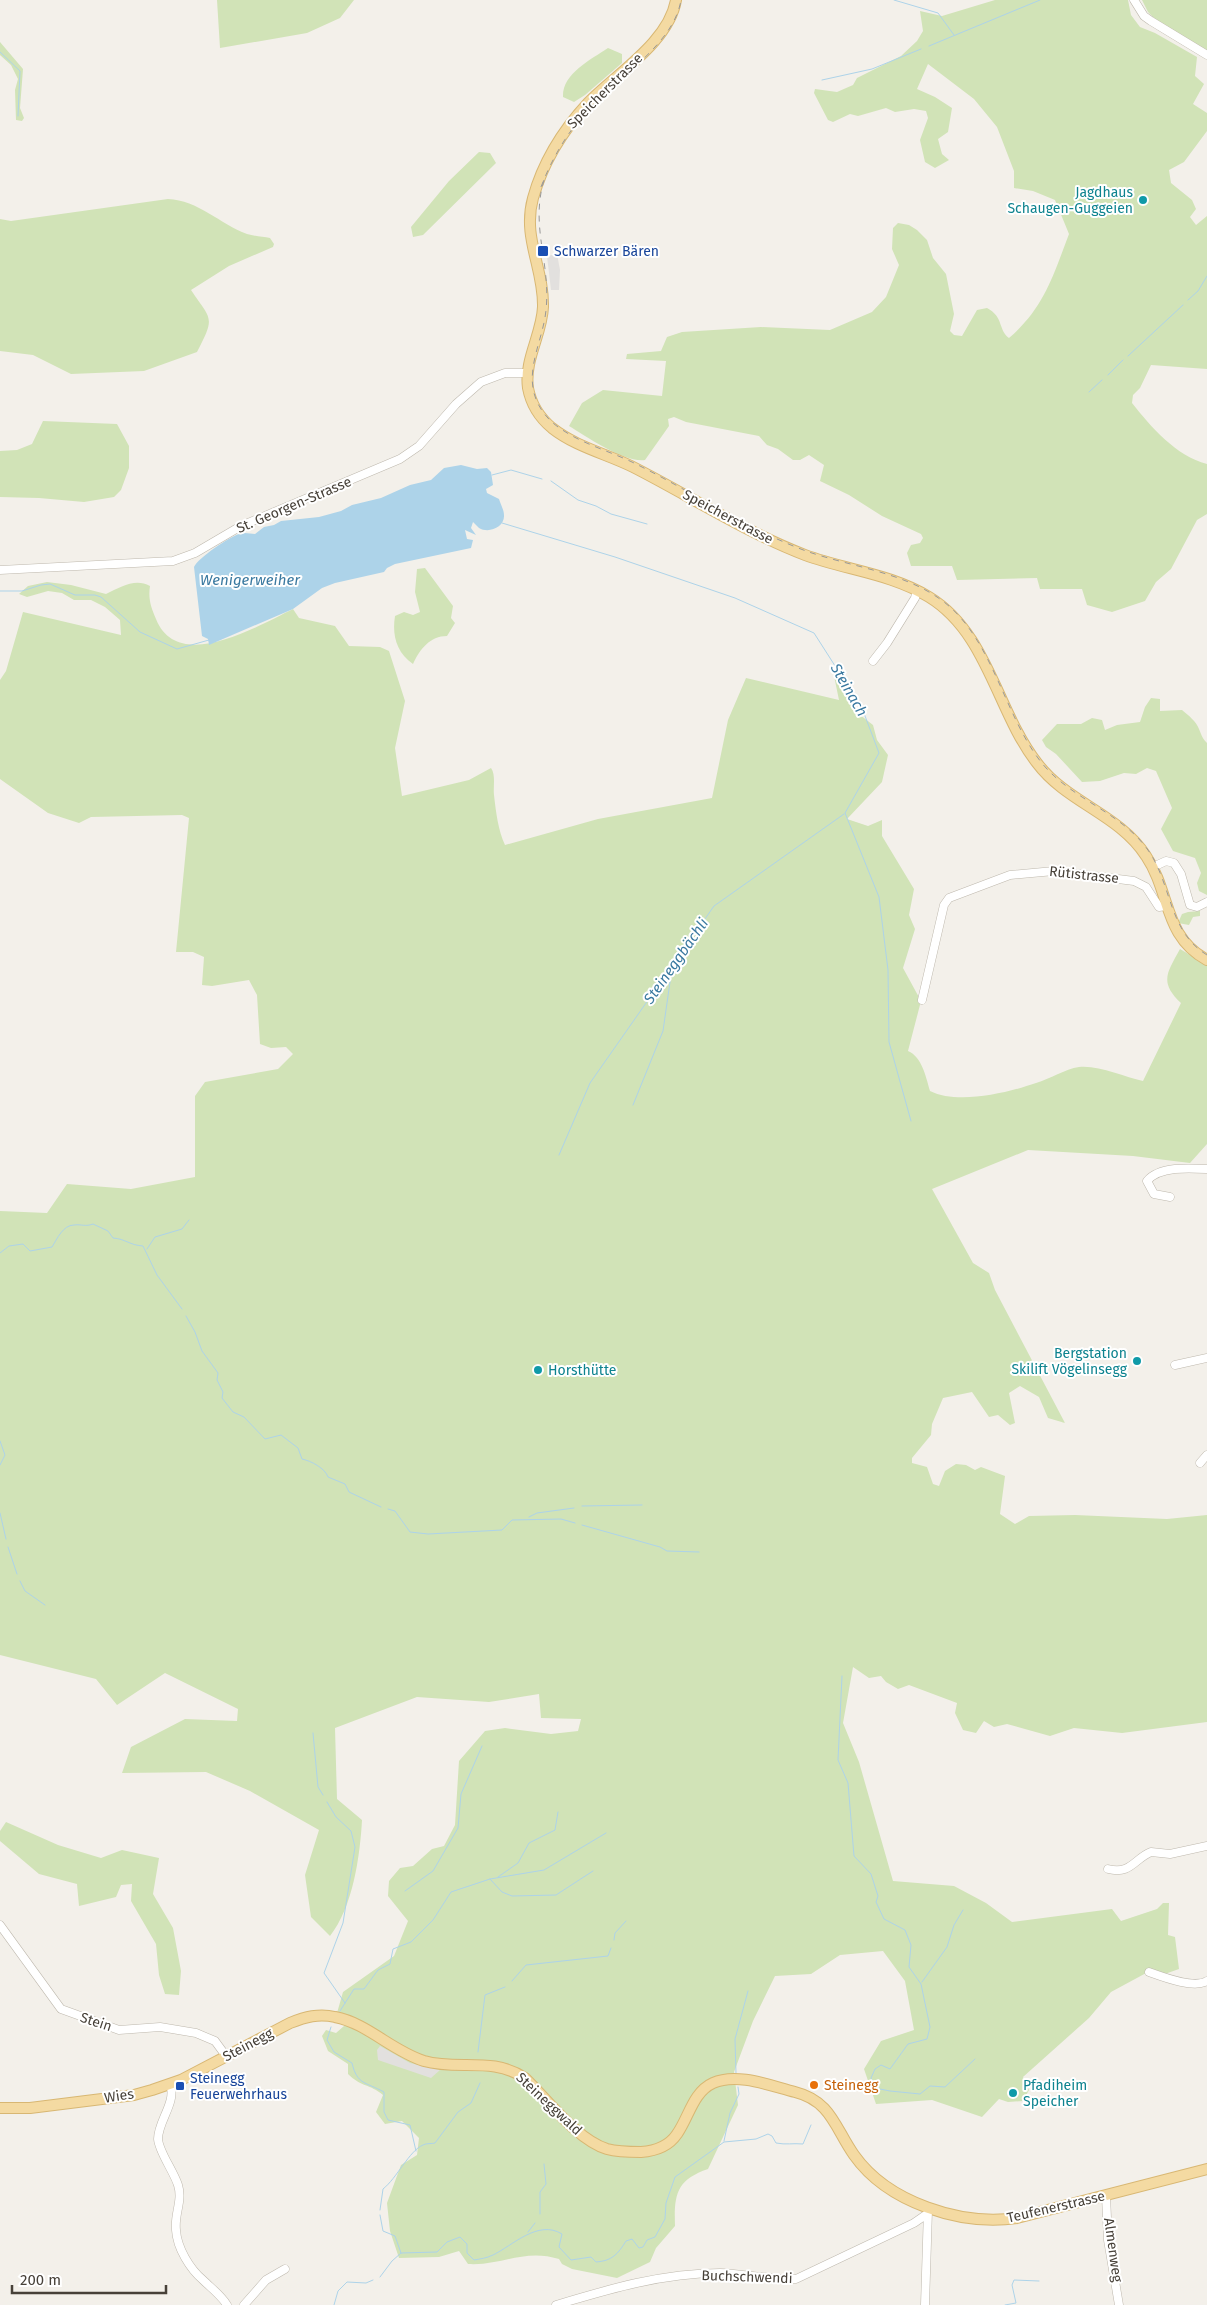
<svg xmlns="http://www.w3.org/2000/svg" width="1207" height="2305" font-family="'Fira Sans',sans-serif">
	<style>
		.green { fill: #d1e3b7 }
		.parking { fill: #e2e0de }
		.water { fill: #add3e9 }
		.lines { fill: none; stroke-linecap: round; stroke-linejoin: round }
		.stream { stroke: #add3e9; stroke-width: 1 }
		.minor-casing { stroke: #beb8ad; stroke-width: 9 }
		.major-casing { stroke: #d8b773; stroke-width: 12 }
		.minor { stroke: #fff; stroke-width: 8 }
		.major { stroke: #f4daa2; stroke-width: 10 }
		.rail { stroke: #989898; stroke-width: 1; stroke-dasharray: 6 6; stroke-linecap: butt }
		.culture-dot { fill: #0f9aa8; stroke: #fff; stroke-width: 2 }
		.transit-dot { fill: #1a4fb4; stroke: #fff; stroke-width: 2 }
		.food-dot { fill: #e8710a; stroke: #fff; stroke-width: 2 }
		.labels { text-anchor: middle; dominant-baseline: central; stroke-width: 4; stroke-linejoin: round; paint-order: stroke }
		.street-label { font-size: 14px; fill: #474139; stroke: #fff }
		.culture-label { font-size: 14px; fill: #0d838f; stroke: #fff; text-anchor: end }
		.transit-label { font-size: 14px; fill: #164399; stroke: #fff; text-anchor: start }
		.food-label { font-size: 14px; fill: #c56008; stroke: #fff; text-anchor: start }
		.water-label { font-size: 15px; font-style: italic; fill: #3a79a0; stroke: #fff }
	</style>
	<rect width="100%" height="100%" fill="#f3f0ea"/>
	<path class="green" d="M217 0H354L340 18 307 33 220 48Z
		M995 0H1128L1131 15 1140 27 1155 33 1197 57 1195 76 1204 84 1193 104 1207 113V131L1184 162 1169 170 1171 183 1192 200 1196 209 1190 217 1196 225 1207 216V369L1151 365 1140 388 1133 395 1132 403C1151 427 1176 456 1207 464V514L1197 520 1171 569 1156 582 1145 601 1112 612 1087 605 1082 589H1040L1037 578 957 580 952 566H911L907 553 911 545 920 543 923 538 921 534 882 516 849 495 820 481 824 465 809 455 800 460H793L778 449 767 445 759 436 686 422 674 417 668 419 669 426 645 460C625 463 587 437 569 426L582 403 603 390 662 396 666 361 626 359 627 354 661 351 667 337 682 332 761 327 830 330 872 312 886 297 899 265 892 249 893 228 898 223 909 225 917 230 927 240 933 258 946 274 954 314 950 331 954 335 962 336 977 310 987 308C1004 317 998 330 1009 338 1044 308 1053 276 1069 234L1055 200 1033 191 1014 188V171L997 127 974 99 928 64 917 89 935 97 952 108 948 132 938 139 942 154 949 160 935 168 925 162 920 140 928 118 926 111 914 109 895 112 886 108 858 116 850 114 833 122 828 120 814 93 815 89 837 92 853 85 857 78 901 56 917 41 923 31 920 11 942 16Z
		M1142 0H1207V51L1155 19 1148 12Z
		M0 42 23 69 20 108 24 118 22 121 16 120 15 90 18 79 11 65 0 55Z
		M608 48 622 54V63L585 95 574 102 563 97C562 74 590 60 608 48Z
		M479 152 490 153 496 163 423 235 413 237 411 227 449 181Z
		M168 199C198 200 220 224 247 234 254 236 263 237 270 238L274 244 273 247 229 266 191 290C211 320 216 316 197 352L144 371 71 374 33 355 0 351V219L11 221Z
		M43 421 117 424 129 446V468L121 490 114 497 84 502 39 498 0 497V451L17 450 32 444Z
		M425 568 453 606 451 618 455 623 447 636C430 636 420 649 413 664 396 652 392 635 395 616L404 612 413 615 420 612 415 592 417 569Z
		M47 582 71 585 106 594C121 587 135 578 150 586 148 599 151 607 156 619 178 674 258 626 293 609L299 618 335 626 349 646 380 647 389 651 405 701 395 748 402 796 469 780 491 768C496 775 493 787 494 795 496 812 498 830 505 845L598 819 712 798 728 720 746 678 839 700 833 671 834 668 851 697 855 711 873 725 877 740 888 755 882 782 847 819 868 826 882 820V836L914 889 909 915 915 929 903 968 921 1001 908 1051C922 1057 926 1077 930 1091 958 1105 1007 1093 1036 1083 1050 1079 1065 1069 1079 1067 1099 1065 1124 1077 1143 1081L1181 1003C1159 982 1167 973 1180 949L1207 965V1144L1190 1163 1133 1156 1028 1150 932 1189 973 1263 989 1273 995 1290 1065 1423 1048 1418 1039 1397 1020 1386 1009 1393 1015 1423 1010 1425 998 1415 989 1417 972 1392 943 1398 932 1424 931 1435 912 1458V1463L927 1467 933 1484 939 1486 945 1471 956 1464 966 1465 975 1470 981 1467 1005 1476 1000 1514 1015 1524 1029 1516 1075 1515 1167 1519 1207 1515V1722L1122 1733 1074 1728 1050 1736 1007 1724 994 1727 984 1721 976 1733 963 1730 955 1713 957 1703 909 1685 898 1689 886 1682 881 1676 869 1678 853 1667 843 1723 859 1762 893 1881 954 1886 986 1903 1012 1922 1112 1909 1121 1921 1157 1909 1163 1903H1169L1168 1935 1175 1937 1179 1969 1162 1975 1148 1972 1111 1992 1089 2018 1023 2077 1029 2090 1023 2101 1008 2102 999 2099 982 2117 932 2100 876 2104 864 2069 881 2041 914 2030 905 1981 883 1951 840 1955 811 1974 775 1976 753 2021 734 2072 738 2105 708 2169C676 2180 674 2195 675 2226L656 2248 650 2262 617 2278 572 2269 562 2264 559 2259C524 2248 502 2266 468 2264L459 2251 439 2257 399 2258 390 2231 387 2203 401 2165 417 2155 419 2138 402 2121 385 2124 376 2112 383 2095C370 2084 361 2087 348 2074V2064L328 2051 322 2036 326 2030 336 2033 352 2019 337 2013 343 1992 394 1956 408 1921 388 1896 389 1881 400 1868 413 1866 432 1849 444 1846 455 1825 459 1761 485 1731 505 1728 551 1734 578 1731 581 1719 541 1718 539 1694 489 1702 417 1697 335 1728 337 1799 362 1820C360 1856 353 1907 330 1936L311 1917 305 1875 319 1830 250 1791 206 1772 122 1773 131 1747 185 1719 237 1721 238 1709 165 1673 117 1705 96 1679 0 1655V1211L47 1213 67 1184 131 1189 195 1177V1096L205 1082 278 1069 293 1054 286 1047 271 1048 260 1044 257 995 249 980 212 986 202 985 204 957 193 952H176L189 818 182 815 91 817 79 823 48 813 0 779V680L6 671 23 612 121 635 120 620 105 607 91 600H74L62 593 48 591 27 597 19 594 28 586Z
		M1151 698 1160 699V711L1182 710C1188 715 1196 721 1199 729 1202 736 1202 738 1207 743V895L1199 891 1197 883 1201 873 1195 858 1173 851 1161 829 1172 808 1156 771 1147 768 1136 774 1124 773 1100 781 1082 782 1056 754 1046 747 1042 740 1057 724H1081L1092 718 1102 720 1105 730 1117 725 1140 722 1145 707Z
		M1200 911V916L1193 917 1189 925 1178 923 1182 914 1188 912Z
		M6 1822 58 1845 101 1858 122 1850 159 1858 153 1894 173 1928 181 1971 179 1995 165 1994 159 1975 156 1944 131 1901 132 1884 121 1885 116 1897 79 1906 77 1884 39 1874 0 1841V1831Z"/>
	<path class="parking" d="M557 254 560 270 559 290H551L547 256Z
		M380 2046 410 2063 440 2070 431 2078 378 2060 377 2050Z"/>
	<path class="water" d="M461 465 477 469 487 468 491 472 493 485 486 489 487 493 499 499C500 503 504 510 504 515 505 527 489 534 479 528 477 526 475 524 473 522L471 528 476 535 465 530 467 539 473 540 471 548 395 564 387 568 384 572 335 583 322 588 293 609 209 645 208 639 202 636 194 567C198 558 229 537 239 534 245 532 250 534 255 534L264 527 274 525 281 521 319 517 341 511 352 505 381 498 410 485 431 480 444 468Z"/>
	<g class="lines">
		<path class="stream" d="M894 0 938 13 954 35
			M929 46 1040 0
			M0 52 20 71 18 116
			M822 80 872 69 921 49
			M1188 300 1198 291 1207 276
			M1128 356 1183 305
			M1108 375 1123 360
			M1089 392 1102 380
			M492 475 511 470 542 479
			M551 481 578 500 596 506 611 514 647 524
			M502 523 615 557 735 598 814 633 862 708 879 753 845 813 879 897 888 970 889 1042 911 1121
			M0 591H22L41 585 50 584 75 595H95L101 597 140 632 177 649 209 640
			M633 1105 663 1031 672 968
			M559 1155 590 1083 714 906 844 814
			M147 1249 155 1237 182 1229 189 1220
			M0 1253 9 1246 23 1244 30 1251 52 1247C57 1239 63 1225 74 1225 82 1224 85 1227 93 1224L108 1231 113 1238C126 1239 129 1245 143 1246L157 1275 182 1309
			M186 1316 195 1332 202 1351 218 1373 217 1380 223 1392 222 1398 233 1412 244 1417 265 1439 281 1435 298 1448 302 1459C311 1461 325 1468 328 1477L345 1484 349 1492 381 1507
			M0 1441 5 1455 0 1465
			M582 1506 642 1505
			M388 1509 395 1511 410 1532 428 1534 502 1530 512 1520 561 1519 575 1523
			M0 1513 6 1539
			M529 1517 537 1513 574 1508
			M582 1525 660 1547 667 1551 699 1552
			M8 1547 17 1574
			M20 1581 25 1591 45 1605
			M842 1676 838 1760 848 1783 854 1856 871 1874 878 1896 876 1902 884 1919 905 1930 911 1945 909 1967 921 1984 930 2027 927 2039 908 2044 890 2069 881 2065 875 2069 871 2078 875 2088 890 2091 920 2094 930 2086 945 2087 975 2059
			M313 1733 318 1787 323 1795
			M327 1802 336 1817 351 1831 355 1847 343 1923 324 1973 345 2003
			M498 1877 518 1863 529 1843 555 1830 558 1812
			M490 1879 502 1892 512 1896 556 1895 593 1871
			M405 1891 433 1871 458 1828 461 1794 482 1746
			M614 1940 615 1933 626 1921
			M512 1981 526 1965 608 1956 611 1948
			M922 1982 947 1947 954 1925 963 1910
			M340 2011 354 1989H364L378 1970 390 1964 393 1949 411 1942 433 1920 451 1892 490 1879 544 1870 606 1833
			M331 2027 327 2040 334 2052 352 2063C357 2085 366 2082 384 2092V2112L388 2120 410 2125 416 2151
			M478 2052 485 1995 505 1987
			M736 2073 735 2039 748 1991
			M724 2141 730 2113 739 2094 738 2087
			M380 2210 383 2189C397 2178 409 2151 423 2145 426 2143 432 2144 435 2143L458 2112 471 2103 480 2083
			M540 2214V2192L546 2184 544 2164
			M380 2215 383 2231 395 2236 401 2253
			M528 2232 535 2223
			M380 2277 392 2261 401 2253 437 2252 447 2242 460 2237 467 2244V2253L474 2260C480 2259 487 2258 493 2255 512 2246 538 2219 562 2234L559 2247 571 2260 591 2257 596 2262C612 2261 618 2254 626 2241L632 2239 639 2248 643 2247 647 2240 655 2237 665 2219 666 2203 675 2177 724 2142 756 2139 768 2134 772 2136 776 2143C786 2145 793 2143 803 2144L811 2125
			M334 2305 338 2291 347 2282 366 2283 373 2280
			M1005 2305 1016 2303 1012 2285 1014 2280 1039 2281"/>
		<g class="minor-casing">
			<path id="minor" d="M1134 0 1144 16 1151 21 1207 55
				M0 570 173 561 195 553 241 526 400 459 419 446 456 404 481 382 505 373H528
				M873 661 887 643 915 598 917 590
				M1153 867 1166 861 1174 863 1181 874 1190 905 1197 907 1207 902
				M922 1000 944 905 949 898 1010 875 1054 871 1134 881 1146 887 1159 907 1166 906
				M1170 1197 1154 1194 1147 1181C1159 1166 1190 1168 1207 1169
				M1175 1365 1207 1358
				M1200 1463 1207 1455
				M1108 1869C1131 1875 1135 1858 1151 1852L1170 1854 1207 1846
				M0 1925 61 2009 119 2030 160 2027 196 2033 215 2041 226 2056
				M1149 1972C1163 1977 1194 1989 1207 1981
				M170 2084C177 2102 158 2121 158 2139 159 2152 173 2170 178 2185 183 2201 174 2214 176 2230 177 2248 190 2269 203 2280 211 2288 221 2295 227 2305
				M1106 2196 1108 2240 1119 2305
				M244 2305 266 2280 285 2269
				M556 2305C609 2289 663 2273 720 2273 746 2274 771 2280 796 2279L914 2223 927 2214
				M925 2305 928 2210"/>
		</g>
		<g class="major-casing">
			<path id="major" d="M676 0C669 42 616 74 588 103 563 130 543 162 533 198 522 238 544 268 543 307 542 334 524 360 528 388 531 404 540 418 552 428 576 447 607 454 633 467 690 496 745 532 805 555 846 570 892 574 929 597 988 633 997 712 1037 763 1067 803 1119 814 1146 856 1171 893 1163 936 1207 960
				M0 2108H30L134 2095 152 2090 181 2080 290 2023C305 2017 319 2013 335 2017 367 2023 392 2051 424 2061 459 2071 491 2056 525 2078 547 2099 577 2140 607 2149 618 2152 630 2152 641 2152 655 2151 669 2146 677 2134 689 2117 693 2092 713 2083 737 2072 771 2086 795 2092 831 2101 835 2128 854 2155 888 2203 961 2226 1017 2218L1207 2169"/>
		</g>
		<use href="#minor" class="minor"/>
		<use href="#major" class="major"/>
		<path class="rail" d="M544 180C530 227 551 263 546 310 543 343 520 376 541 409 546 417 553 424 561 429 584 445 613 452 638 465 694 493 747 529 806 551 851 567 905 572 944 602 993 640 1004 715 1041 762 1071 800 1123 812 1150 853 1172 887 1169 932 1207 955
			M541 187C552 158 568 131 589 109 618 77 674 44 681 0"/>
	</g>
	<g class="culture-dot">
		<circle cx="1143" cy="200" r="5"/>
		<circle cx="1137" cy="1361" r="5"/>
		<circle cx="538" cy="1370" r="5"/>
		<circle cx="1013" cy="2093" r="5"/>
	</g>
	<g class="transit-dot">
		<rect x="537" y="245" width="12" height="12" rx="2.5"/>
		<rect x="175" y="2081" width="10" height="10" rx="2.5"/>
	</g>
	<circle class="food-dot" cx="814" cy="2085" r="5"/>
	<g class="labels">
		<g class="street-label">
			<text transform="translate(605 91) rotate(-45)">Speicherstrasse</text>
			<text transform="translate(294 505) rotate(-23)">St. Georgen-Strasse</text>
			<text transform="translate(728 517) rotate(28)">Speicherstrasse</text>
			<text transform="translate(1084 875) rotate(6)">Rütistrasse</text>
			<text transform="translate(96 2022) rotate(18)">Stein</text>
			<text transform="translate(248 2045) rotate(-28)">Steinegg</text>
			<text transform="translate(119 2096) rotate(-9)">Wies</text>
			<text transform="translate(549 2104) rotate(43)">Steineggwald</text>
			<text transform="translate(1056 2207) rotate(-13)">Teufenerstrasse</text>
			<text transform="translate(1113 2250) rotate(82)">Almenweg</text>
			<text transform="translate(747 2277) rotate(2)">Buchschwendi</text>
		</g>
		<g class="culture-label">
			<text x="1133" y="192">Jagdhaus<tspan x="1133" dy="16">Schaugen-Guggeien</tspan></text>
			<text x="1127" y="1353">Bergstation<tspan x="1127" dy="16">Skilift Vögelinsegg</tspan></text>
			<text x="548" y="1370" text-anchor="start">Horsthütte</text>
			<text x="1023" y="2085" text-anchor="start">Pfadiheim<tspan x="1023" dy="16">Speicher</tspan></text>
		</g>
		<g class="transit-label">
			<text x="554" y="251">Schwarzer Bären</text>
			<text x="190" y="2078">Steinegg<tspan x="190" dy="16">Feuerwehrhaus</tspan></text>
		</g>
		<g class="food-label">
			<text x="824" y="2085">Steinegg</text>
		</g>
		<g class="water-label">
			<text x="250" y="580">Wenigerweiher</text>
			<text transform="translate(849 690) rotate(60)">Steinach</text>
			<text transform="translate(676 961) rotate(-55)">Steineggbächli</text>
		</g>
	</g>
	<path d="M12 2285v8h154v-8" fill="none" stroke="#474139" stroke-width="2.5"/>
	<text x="20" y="2285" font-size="15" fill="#474139" stroke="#ffffff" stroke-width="4" paint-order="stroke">200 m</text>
</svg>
